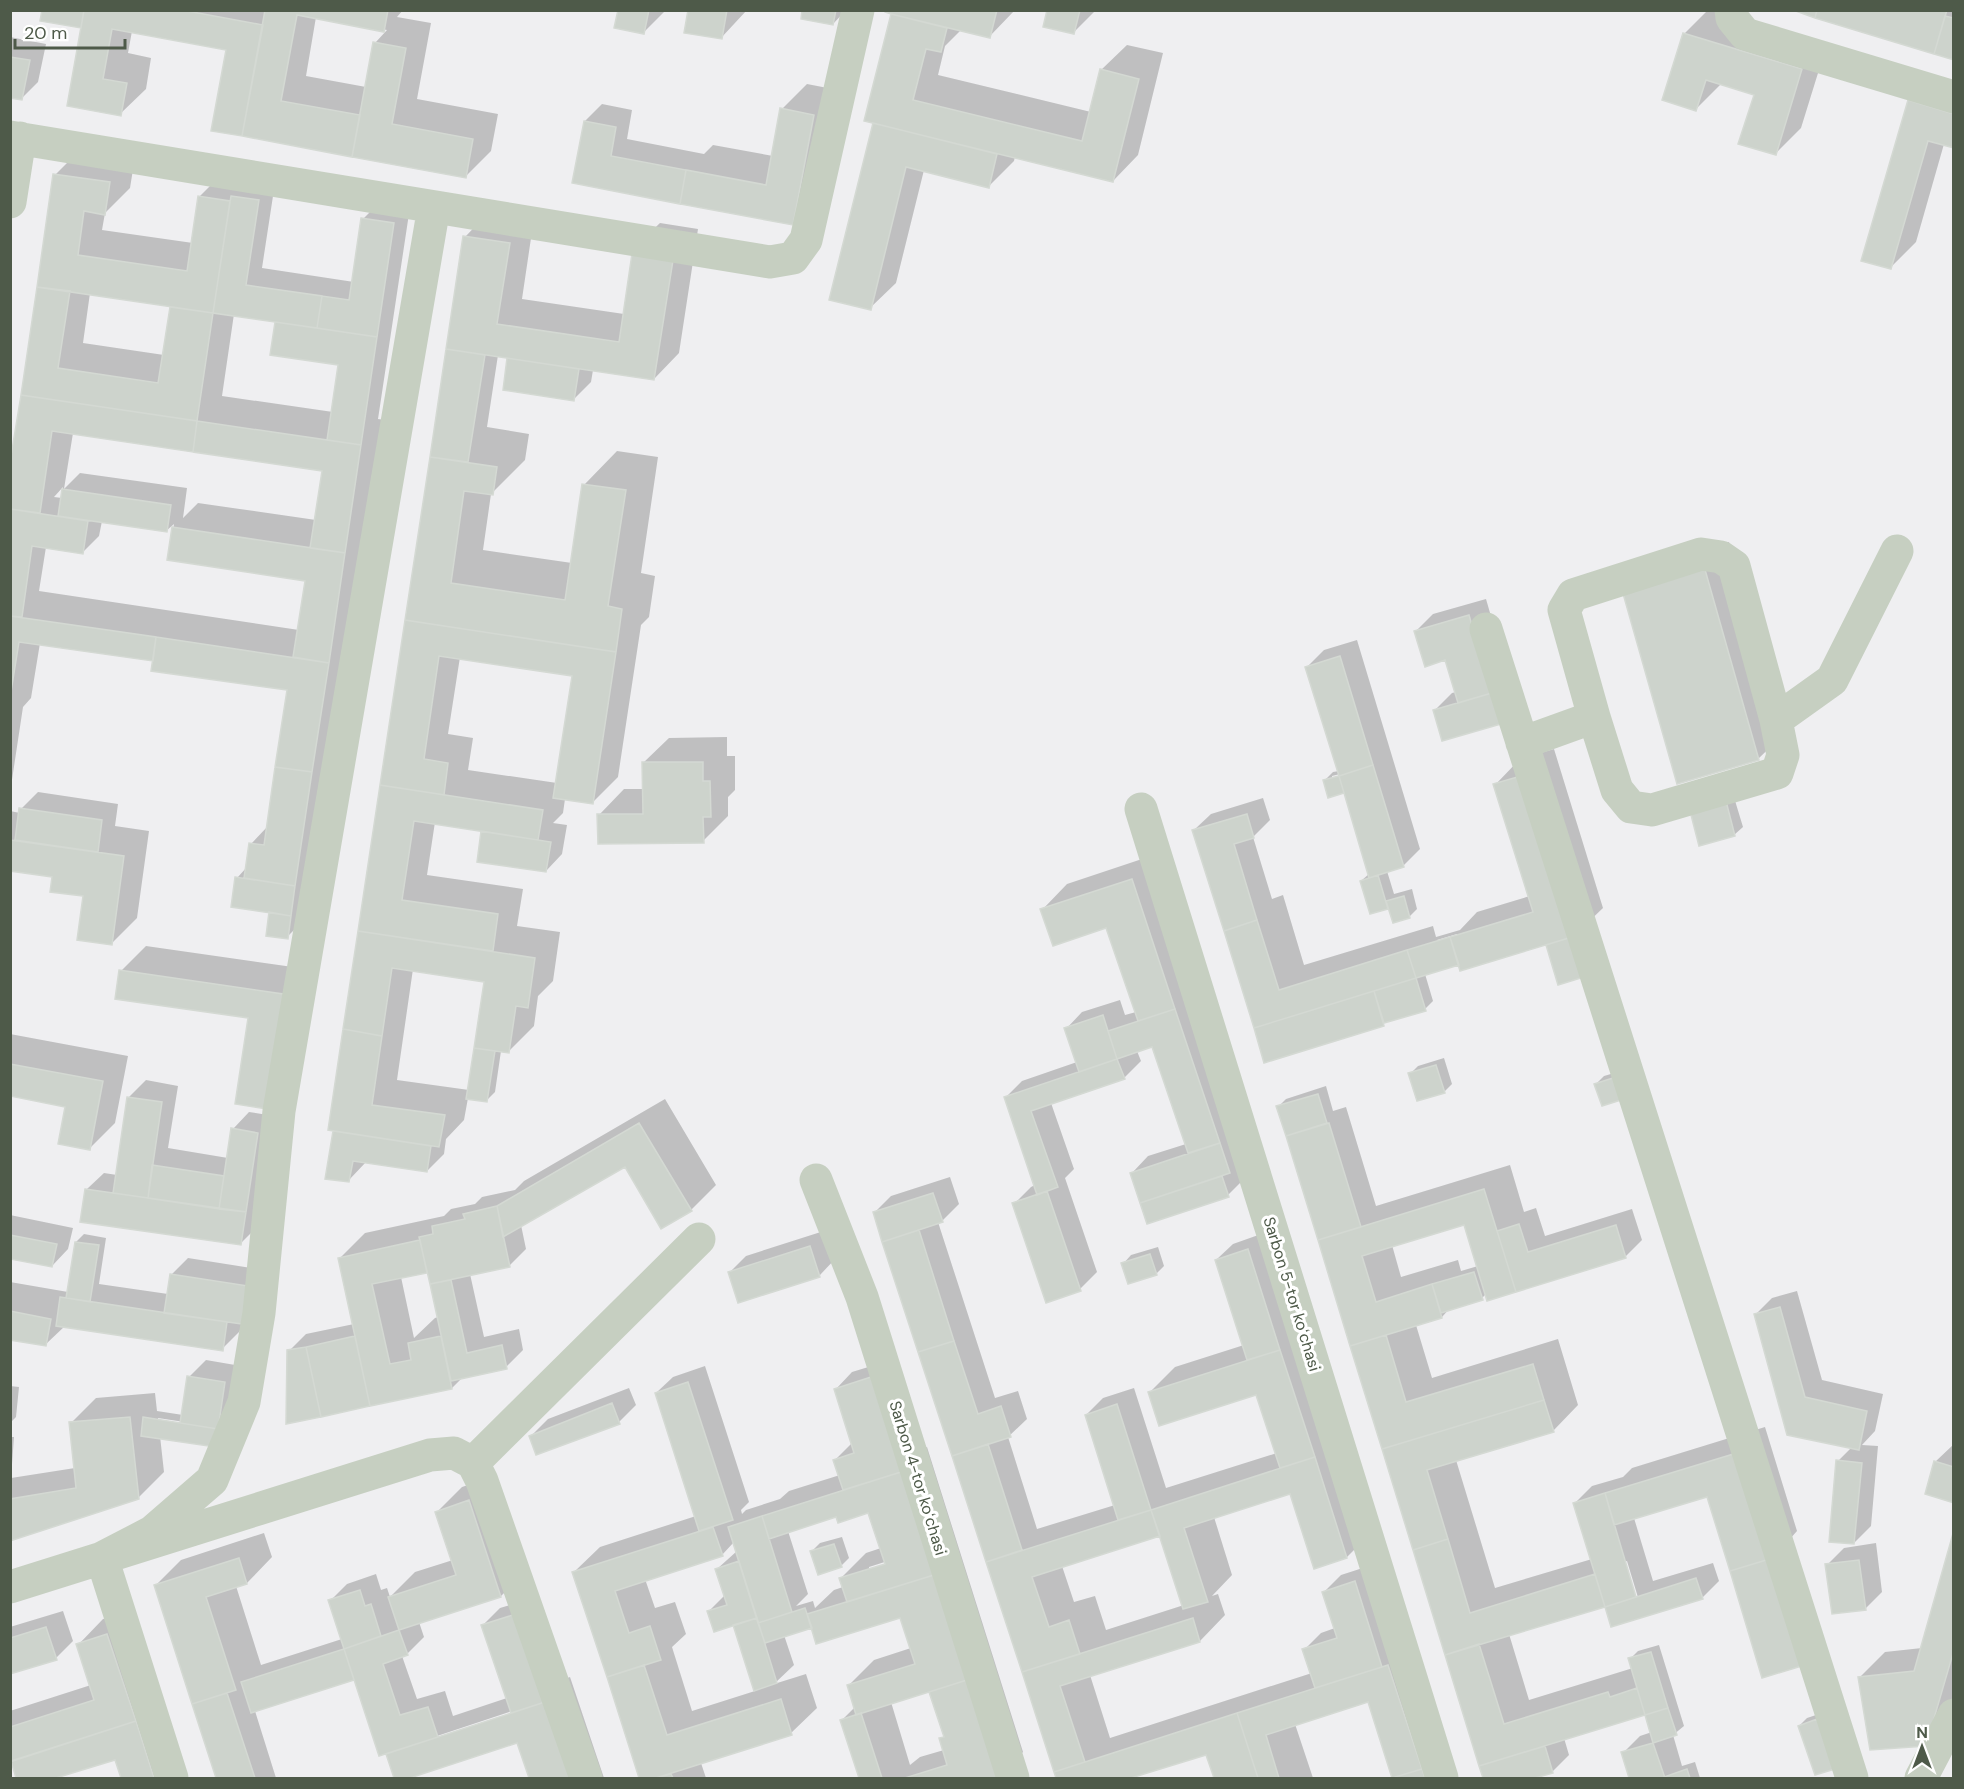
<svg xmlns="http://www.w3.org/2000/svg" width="1964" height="1789" font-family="'DM Sans',sans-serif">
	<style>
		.shadow { fill: #0003; fill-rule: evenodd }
		.building { fill: #cdd3cc; stroke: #d4d9d3; stroke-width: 1.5 }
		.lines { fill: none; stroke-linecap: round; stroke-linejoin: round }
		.minor { stroke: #c6cfc1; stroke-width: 33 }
		.labels { text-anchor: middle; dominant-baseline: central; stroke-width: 6; stroke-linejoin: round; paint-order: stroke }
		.street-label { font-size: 16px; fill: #4e5a49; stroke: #fff }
	</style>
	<rect width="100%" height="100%" fill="#efeff1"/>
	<path class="shadow" d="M44 10H403L397 17 431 23 417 99 498 114 491 151 466 176 213 130 228 49 132 31 128 53 151 58 146 89 120 114 69 105 83 27ZM316 17 387 30 375 43 366 87 306 76Z
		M619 10H666L644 32Z
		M690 10H747L721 38Z
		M804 10H846L833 24Z
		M887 10H1015L989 37 961 30 945 46 938 75 1091 112 1101 70 1127 45 1163 53 1138 155 1113 181 1015 156 1014 161 989 186 924 170 896 283 870 308 874 122 866 120 893 13Z
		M1048 10H1096L1074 32Z
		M1708 10H1715L1827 44 1801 128 1775 154 1756 94 1721 84 1696 109 1684 34Z
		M1798 10H1954V58Z
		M10 37 46 44 38 82 21 99 10 97Z
		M1954 81V147L1944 144 1916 242 1890 268 1863 260Z
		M807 84 838 90 793 223 573 182 585 121 602 104 632 110 627 139 704 154 713 145 773 156 782 109Z
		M80 150 135 157 130 188 105 213 102 230 193 243 200 196 225 171 275 183 262 268 354 282 363 219 380 202 410 207 378 419 385 420 295 929 287 937 271 911 237 878 247 867 251 844 268 826 289 689 154 660 40 643 31 698 23 707 10 793V472L55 175ZM90 293 171 305 164 355 83 343ZM234 314 277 321 272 354 340 364 333 412 222 396ZM73 433 323 469 316 520 198 503 183 518 187 488 80 473 64 489ZM63 487 62 498 54 497ZM102 521 166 531 174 524 169 559 306 579 299 630 39 591 46 547 82 553 99 536Z
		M490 211 534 218 522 299 624 314 634 248 660 223 698 229 679 353 654 379 593 370 591 382 574 399 511 357 498 355 487 427 529 434 525 460 491 494 483 550 572 563 584 485 617 451 658 457 641 573 655 576 649 617 641 625 618 777 592 803 565 799 563 813 553 823 567 825 562 854 546 871 485 830 435 822 427 875 523 889 517 926 560 932 553 981 538 996 534 1026 508 1052 501 1051 495 1092 487 1100 468 1098 464 1120 446 1139 444 1154 427 1171 366 1162 349 1180 327 1178 334 1130 329 1129 465 237ZM460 657 574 674 557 783 468 770 473 738 448 734ZM413 969 486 981 469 1090 397 1080Z
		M1729 542 1784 734 1758 759 1649 565Z
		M1486 599 1517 706 1435 710 1452 693 1456 692 1446 659 1416 631 1433 614Z
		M1357 640 1420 849 1403 866 1387 871 1394 894 1412 889 1417 909 1409 917 1389 907 1371 912 1361 881 1370 873 1345 790 1325 780 1333 772 1339 771 1307 667 1324 650ZM1340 774V777L1332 779V776Z
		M727 737V756H735V790L728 797V816L703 841 599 815 624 789H644L643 763 669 738Z
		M1554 749 1603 908 1580 930 1592 968 1548 945 1552 941 1460 963 1425 974 1433 1001 1425 1009 1387 1021 1383 1024 1265 1061 1194 830 1211 814 1263 798 1270 820 1253 837 1272 899 1283 895 1304 965 1433 926 1436 937 1460 930 1477 912 1530 896 1495 785 1520 759ZM1457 934V937L1437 943V940Z
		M38 792 118 804 115 826 149 831 137 918 111 944 85 895 53 876 10 870V811L20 813 21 809Z
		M1733 794 1743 827 1734 835 1699 803Z
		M1157 854 1245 1178 1228 1195 1148 1222 1132 1173 1148 1156 1186 1144 1152 1045 1137 1051 1141 1061 1124 1078 1051 1103 1074 1169 1065 1178 1097 1272 1080 1289 1014 1204 1031 1187 1035 1185 1005 1098 1022 1081 1077 1062 1066 1029 1082 1012 1120 1000 1125 1015 1136 1012 1107 926 1042 910 1067 884Z
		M146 946 314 970 298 1083 250 1017 121 971Z
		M10 1034 128 1056 115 1123 90 1148 67 1106 10 1095Z
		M1444 1058 1452 1084 1444 1092 1410 1074 1418 1066Z
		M1621 1071 1603 1104 1596 1084 1604 1076Z
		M146 1080 178 1086 168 1148 228 1158 233 1129 249 1112 274 1116 257 1227 240 1244 87 1189 104 1173 117 1175 129 1097Z
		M1326 1086 1333 1111 1346 1107 1376 1206 1510 1165 1524 1212 1536 1208 1545 1236 1632 1209 1642 1240 1625 1257 1486 1294 1482 1298 1450 1308 1442 1317 1416 1325 1432 1378 1558 1339 1578 1405 1553 1431 1456 1460 1495 1588 1592 1559 1575 1503 1592 1486 1623 1477 1632 1468 1765 1427 1797 1531 1789 1540 1708 1495 1634 1518 1653 1581 1713 1563 1719 1581 1702 1598 1612 1625 1606 1604 1509 1634 1529 1700 1633 1668 1630 1659 1638 1651 1659 1645 1684 1726 1673 1735 1682 1766 1695 1762 1700 1778H1631L1623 1753 1640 1736 1652 1732 1646 1712 1564 1738 1569 1755 1552 1772 1540 1775 1541 1778H1485L1481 1766 1483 1764 1278 1107 1286 1099ZM1465 1223 1478 1266 1461 1271 1458 1260 1401 1277 1392 1245ZM1627 1561 1640 1604H1637L1624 1562Z
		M665 1099 716 1185 691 1210 625 1165 521 1225 526 1249 509 1266 470 1274 484 1337 519 1329 523 1350 506 1367 463 1377 452 1388 289 1351 306 1334 354 1324 340 1258 365 1233 444 1216 451 1209 475 1204 482 1197 515 1190 524 1181ZM428 1271 438 1317 435 1318 414 1338 401 1277Z
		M950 1177 959 1204 942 1221 938 1222 995 1398 1018 1391 1027 1419 1008 1437 1037 1529 1115 1505 1086 1415 1103 1398 1134 1388 1166 1488 1277 1453 1257 1393 1150 1392 1175 1367 1244 1345 1216 1260 1233 1244 1264 1233 1372 1532 1347 1557 1291 1492 1214 1517 1232 1575 1212 1596 1218 1594 1225 1615 1200 1641 1090 1675 1110 1738 1312 1673 1304 1650 1321 1633 1335 1628 1324 1592 1341 1575 1372 1565 1414 1641 1458 1778H1392L1369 1700 1295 1724 1313 1778H1215L1207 1753 1133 1776 1134 1778H1057L874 1213 891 1196ZM1161 1534 1184 1605 1106 1630 1095 1596 1074 1602 1062 1566Z
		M10 1215 73 1228 68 1249 52 1266 10 1257Z
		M827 1230 836 1258 820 1275 739 1301 729 1273 746 1256Z
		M84 1234 106 1238 99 1284 168 1294 171 1275 188 1258 277 1272 239 1332 222 1349 65 1326 46 1344 10 1338V1282L68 1292 76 1242Z
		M1158 1247 1164 1266 1156 1274 1123 1264 1131 1255Z
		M1797 1291 1822 1380 1883 1394 1875 1431 1862 1445 1878 1446 1871 1526 1854 1543 1838 1461 1852 1447 1788 1433 1755 1315 1772 1298Z
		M206 1360 241 1366 224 1428 158 1418 164 1472 138 1498 10 1540V1437H14L11 1478 75 1468 71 1423 96 1398 155 1393 157 1411 183 1415 189 1377Z
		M888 1361 916 1451 927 1447 1023 1752 1015 1760 1021 1778H861L842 1720 855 1707 848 1686 874 1660 911 1648 901 1616 812 1627 784 1635 794 1665 774 1684 806 1674 817 1708 791 1733 701 1763 706 1778H641L574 1572 600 1547 696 1516 656 1393 673 1377 705 1366 749 1502 741 1510 742 1514 746 1510 780 1499 789 1491 840 1475 835 1460 852 1443 836 1389 852 1372ZM869 1511 881 1548 866 1553 841 1578 843 1587 834 1590 815 1608 813 1601 796 1606 808 1594 788 1531 837 1516ZM734 1542 737 1551 717 1569 725 1595 709 1611 734 1624 755 1691 692 1711 672 1647 686 1634 675 1602 655 1608 645 1579 722 1555ZM891 1560 892 1563 869 1570V1567ZM930 1690 945 1735 941 1739 944 1750 920 1757 910 1765 891 1702Z
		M10 1386 19 1387 16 1417 10 1423Z
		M629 1388 636 1405 619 1422 531 1436 548 1419Z
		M1954 1444V1501L1935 1462Z
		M495 1476 526 1571 501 1596 419 1622 424 1637 407 1654 402 1656 417 1699 445 1691 453 1716 507 1698 483 1625 500 1608 533 1598 560 1681 570 1677 604 1778H531L518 1741 406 1778H396L388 1755 392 1750 355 1678 255 1711 276 1778H218L155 1586 181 1560 264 1533 272 1557 247 1583 236 1586 261 1665 342 1639 330 1601 347 1584 376 1574 381 1590 387 1588 390 1597 415 1572 453 1560 437 1512 462 1487ZM512 1711V1714L432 1741 431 1738Z
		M1954 1535V1711L1926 1744 1860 1677 1885 1652 1922 1648Z
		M842 1537 849 1558 841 1566 812 1551 820 1543Z
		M1876 1543 1882 1592 1865 1609 1827 1565 1844 1548Z
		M133 1610 187 1778H122L116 1758 51 1778H18L10 1760V1711L91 1685 78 1645 103 1619Z
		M63 1611 73 1641 56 1658 10 1673V1627Z
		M1825 1712 1842 1759 1799 1726 1807 1718Z"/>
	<path class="building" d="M42 10H84L81 28 40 21Z
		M84 10H182L263 25 242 136 211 131 226 50 112 29 103 79 127 83 121 116 67 106Z
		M265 10H388L384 32 297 15 281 101 360 115 352 157 242 136Z
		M618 10H649L644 34 614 28Z
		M688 10H727L722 39 684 33Z
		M802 10H836L833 25 801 19Z
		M885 10H997L990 38 891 14 885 12Z
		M1047 10H1080L1074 34 1043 27Z
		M1793 10H1817L1815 18Z
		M1817 10H1947L1934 54 1815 18Z
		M891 14 947 28 941 52 926 49 913 100 1082 141 1100 69 1139 79 1113 182 864 121Z
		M1945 16 1954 18V60L1934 54Z
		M1683 33 1802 69 1776 155 1738 144 1754 95 1706 80 1696 111 1662 100Z
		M373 42 406 48 392 124 473 139 466 178 352 157Z
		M10 57 30 60 22 100 10 98Z
		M1908 100 1954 114V148L1928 141 1891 269 1861 261Z
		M780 108 814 115 793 225 680 204 686 170 766 185Z
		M584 121 616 127 611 156 686 170 680 204 572 183Z
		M873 123 997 154 989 188 906 167 871 310 829 300Z
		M53 174 110 182 105 215 84 211 78 255 187 271 198 196 230 201 213 313 37 287Z
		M231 196 259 200 246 285 322 296 317 328 213 313Z
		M361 218 394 223 377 337 317 328 322 296 349 300Z
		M463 236 510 243 497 324 619 342 633 247 674 254 654 380 446 349Z
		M37 287 70 291 58 368 158 383 170 307 213 313 197 421 21 395Z
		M275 322 377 337 361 445 327 440 338 365 270 355Z
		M446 349 485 355 468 462 430 457Z
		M507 358 579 369 574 401 503 390Z
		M21 395 197 421 193 452 52 431 40 513 10 509V462Z
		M197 421 361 445 345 553 310 548 322 471 193 452Z
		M430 457 497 467 493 495 464 491 451 583 565 600 582 484 626 490 608 606 622 609 616 652 405 620Z
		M62 489 171 505 167 532 58 516Z
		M10 509 88 521 83 554 32 546 22 617 10 616Z
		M172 527 345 553 329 663 293 657 305 581 167 560Z
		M1704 566 1759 760 1677 784 1622 590Z
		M1469 615 1492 693 1458 703 1445 660 1425 667 1414 631Z
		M10 616 156 637 153 661 19 642 10 698Z
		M405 620 616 652 593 804 553 798 572 676 439 656 424 759 448 763 444 795 380 785Z
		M156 637 329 663 312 772 275 767 287 690 151 671Z
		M1340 656 1373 765 1339 776 1305 667Z
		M1492 693 1501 724 1442 741 1433 710Z
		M642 762H703V781H710L711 817H703L704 843 598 844 597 814H643Z
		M1373 765 1404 867 1369 878 1339 776Z
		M275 767 312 772 295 886 244 878 249 843 264 845Z
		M1528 774 1572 937 1460 971 1450 937 1533 912 1493 784Z
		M1339 776 1344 793 1328 798 1323 780Z
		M380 785 543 810 538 840 414 821 402 900 498 914 493 951 358 931Z
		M1726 801 1735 836 1699 846 1690 811Z
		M19 808 102 820 98 852 15 840Z
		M1247 814 1254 838 1234 844 1257 920 1224 931 1192 830Z
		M481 831 551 842 546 872 477 862Z
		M10 840 124 856 112 945 77 940 83 896 50 892 52 877 10 871Z
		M1378 875 1388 909 1370 914 1360 881Z
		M235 877 295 886 291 916 231 907Z
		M1132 879 1175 1009 1138 1021 1106 928 1053 946 1040 909Z
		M1404 896 1410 918 1393 923 1386 901Z
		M269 912 291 916 288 939 266 936Z
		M1257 920 1279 990 1407 950 1416 978 1254 1028 1224 931Z
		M358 931 535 958 528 1008 516 1006 509 1053 474 1048 484 982 392 968 382 1036 343 1029Z
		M1450 937 1459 965 1416 978 1407 950Z
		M1572 937 1584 977 1558 985 1546 945Z
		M119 970 290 995 273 1110 235 1104 248 1018 115 999Z
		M1416 978 1426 1011 1384 1023 1374 991Z
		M1374 991 1384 1026 1264 1063 1254 1028Z
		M1175 1009 1220 1143 1188 1153 1152 1047 1117 1059 1108 1031Z
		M1103 1015 1117 1059 1079 1072 1064 1028Z
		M343 1029 382 1036 372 1105 445 1115 439 1147 328 1130Z
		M474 1048 495 1051 487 1102 466 1099Z
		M1117 1059 1125 1079 1031 1111 1058 1187 1037 1195 1004 1097Z
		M10 1064 103 1081 90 1150 58 1144 65 1107 10 1096Z
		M1436 1065 1445 1093 1417 1101 1408 1073Z
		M1613 1078 1621 1100 1602 1106 1594 1084Z
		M1318 1094 1327 1123 1286 1136 1276 1106Z
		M127 1097 162 1102 148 1198 113 1193Z
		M639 1123 692 1211 661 1229 625 1167 503 1237 497 1206Z
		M1329 1123 1361 1227 1318 1240 1286 1136Z
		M231 1128 258 1133 246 1212 219 1209Z
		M333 1131 431 1146 427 1172 353 1161 349 1182 325 1179Z
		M1220 1143 1230 1173 1140 1203 1130 1173Z
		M152 1165 224 1176 219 1209 148 1198Z
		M1222 1176 1229 1197 1147 1224 1140 1203Z
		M85 1189 246 1212 241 1245 80 1222Z
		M1484 1189 1516 1292 1487 1301 1464 1225 1362 1256 1376 1302 1432 1284 1442 1318 1350 1346 1318 1240Z
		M1047 1191 1081 1291 1046 1303 1012 1203Z
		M933 1193 943 1222 882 1242 873 1212Z
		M497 1206 510 1267 430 1284 419 1237 433 1234 432 1226 465 1219 463 1214Z
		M1519 1224 1528 1252 1616 1225 1626 1258 1516 1292 1497 1231Z
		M919 1230 954 1341 918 1352 882 1242Z
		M10 1235 57 1244 52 1267 10 1259Z
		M420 1240 427 1273 372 1284 390 1364 411 1360 408 1343 441 1336 452 1389 370 1406 338 1258Z
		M75 1242 99 1245 90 1302 66 1298Z
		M810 1246 820 1277 738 1303 728 1272Z
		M1248 1249 1280 1350 1247 1360 1215 1260Z
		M1150 1254 1157 1275 1128 1284 1121 1263Z
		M1474 1272 1483 1300 1441 1313 1432 1284Z
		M170 1274 261 1288 256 1326 164 1313Z
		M451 1280 467 1353 502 1345 507 1369 451 1381 430 1284Z
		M60 1297 227 1322 223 1351 56 1326Z
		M1780 1307 1805 1397 1867 1411 1859 1450 1787 1435 1754 1314Z
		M10 1311 51 1319 46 1346 10 1340Z
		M1386 1335 1406 1402 1533 1364 1544 1400 1382 1449 1350 1346Z
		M355 1336 370 1406 321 1417 306 1347Z
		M954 1341 978 1414 1001 1406 1011 1437 952 1456 918 1352Z
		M306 1347 321 1417 286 1424 287 1350Z
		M1280 1350 1315 1457 1280 1468 1256 1395 1159 1426 1148 1392Z
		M187 1376 225 1382 218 1429 180 1423Z
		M871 1377 901 1472 843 1490 833 1460 854 1453 834 1389Z
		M688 1382 733 1520 699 1531 655 1393Z
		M1544 1400 1554 1432 1427 1470 1448 1539 1413 1550 1382 1449Z
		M612 1403 620 1424 536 1455 529 1436Z
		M1117 1404 1151 1510 1118 1520 1085 1415Z
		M130 1417 139 1499 10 1541V1499L76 1488 69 1422Z
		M143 1417 218 1429 215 1447 141 1436Z
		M988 1444 1022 1550 986 1562 952 1456Z
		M1740 1452 1773 1558 1730 1571 1707 1497 1614 1525 1605 1493Z
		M1315 1457 1347 1558 1314 1569 1290 1494 1184 1528 1208 1602 1183 1609 1151 1510Z
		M1836 1460 1862 1463 1854 1544 1829 1542Z
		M1934 1461 1954 1467V1503L1925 1494Z
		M901 1472 934 1575 847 1602 839 1578 885 1564 868 1513 838 1523 836 1517 769 1539 762 1516Z
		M1605 1493 1636 1597 1605 1607 1573 1503Z
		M469 1500 501 1597 399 1630 388 1597 456 1575 435 1512Z
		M1151 1510 1160 1536 1032 1577 1049 1627 1069 1620 1080 1654 1022 1672 986 1562Z
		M762 1516 792 1612 758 1623 728 1527Z
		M713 1527 723 1556 615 1591 629 1633 650 1626 661 1660 607 1677 572 1572Z
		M1954 1530V1650L1926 1746 1870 1750 1858 1677 1914 1671Z
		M1448 1539 1470 1613 1595 1574 1605 1607 1445 1655 1413 1550Z
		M834 1544 842 1567 818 1575 810 1551Z
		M239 1558 247 1584 206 1597 236 1690 192 1704 154 1585Z
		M1773 1558 1805 1665 1762 1678 1730 1571Z
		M1859 1560 1866 1610 1832 1614 1825 1564Z
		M739 1561 757 1618 714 1632 707 1611 727 1605 715 1569Z
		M934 1575 967 1680 856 1715 847 1685 915 1664 900 1618 816 1644 807 1614Z
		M1696 1578 1703 1599 1611 1627 1605 1607Z
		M1355 1581 1382 1667 1315 1688 1302 1649 1337 1638 1322 1592Z
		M360 1590 365 1606 371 1604 381 1636 344 1649 328 1600Z
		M805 1608 812 1628 765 1643 758 1623Z
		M516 1614 545 1702 511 1713 481 1625Z
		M757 1618 777 1683 754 1691 733 1625Z
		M1193 1618 1200 1642 1060 1686 1085 1762 1054 1772 1022 1672Z
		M46 1627 57 1660 10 1674V1638Z
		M399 1630 408 1655 383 1664 400 1715 428 1707 438 1737 379 1756 344 1649Z
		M107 1634 136 1721 10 1762V1727L94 1700 76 1644Z
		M1479 1644 1504 1724 1608 1692 1610 1697 1637 1688 1645 1715 1479 1766 1445 1655Z
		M344 1649 354 1680 251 1713 241 1682Z
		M1651 1652 1668 1708 1645 1715 1628 1658Z
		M644 1665 667 1735 781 1699 792 1735 656 1778H639L607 1677Z
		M1388 1665 1422 1769 1392 1778 1368 1702 1266 1735 1279 1778H1258L1237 1713Z
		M967 1680 999 1778H905L947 1765 939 1738 944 1737 929 1692Z
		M227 1693 255 1778H216L192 1704Z
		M545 1702 570 1778H529L517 1743 410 1778H394L386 1754Z
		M1668 1708 1677 1735 1653 1743 1645 1715Z
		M861 1713 882 1778H859L840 1720Z
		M1237 1713 1258 1778H1214L1206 1755 1131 1778H1056L1054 1772Z
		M1817 1719 1835 1769 1815 1775 1798 1726Z
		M136 1721 154 1778H121L115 1760 56 1778H16L11 1761Z
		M1653 1743 1665 1778H1629L1621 1752Z
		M1545 1746 1553 1773 1535 1778H1483L1479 1766Z
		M1422 1769 1425 1778H1392Z
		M1687 1769 1690 1778H1665L1664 1777Z
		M671 1774 673 1778H656Z"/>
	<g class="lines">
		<path class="minor" d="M1731 10 1732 18 1745 34 1954 97
			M10 137 770 262 793 258 806 240 858 10
			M10 202 20 138
			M1486 629 1852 1778
			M1594 717 1617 790 1631 807 1652 810 1777 773 1783 755 1776 720
			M1522 743 1594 717 1564 610 1573 595 1701 554 1721 557 1734 566 1776 720 1832 680 1897 551
			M1141 809 1442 1778
			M816 1180 862 1297 1013 1778
			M473 1463 699 1239
			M10 1587 430 1455 454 1453 473 1463 482 1481 586 1778
			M172 1778 102 1558 152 1532 212 1480 244 1402 259 1313 279 1111 434 207
			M1921 1778 1954 1715"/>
	</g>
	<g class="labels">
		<g class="street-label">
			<text transform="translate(1292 1294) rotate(73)">Sarbon 5-tor koʻchasi</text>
			<text transform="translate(918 1478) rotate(73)">Sarbon 4-tor koʻchasi</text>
		</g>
	</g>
	<rect width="1964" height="1789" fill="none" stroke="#4e5a49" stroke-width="24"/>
	<g transform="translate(1922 1747)" stroke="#ffffff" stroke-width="4.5" paint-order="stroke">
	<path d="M0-4.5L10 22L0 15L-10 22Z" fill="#4e5a49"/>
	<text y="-9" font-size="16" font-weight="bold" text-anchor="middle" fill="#4e5a49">N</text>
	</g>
	<path d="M15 39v9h110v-9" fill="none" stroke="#4e5a49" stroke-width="3"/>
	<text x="24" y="39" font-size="18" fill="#4e5a49" stroke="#ffffff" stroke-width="4.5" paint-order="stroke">20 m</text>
</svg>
